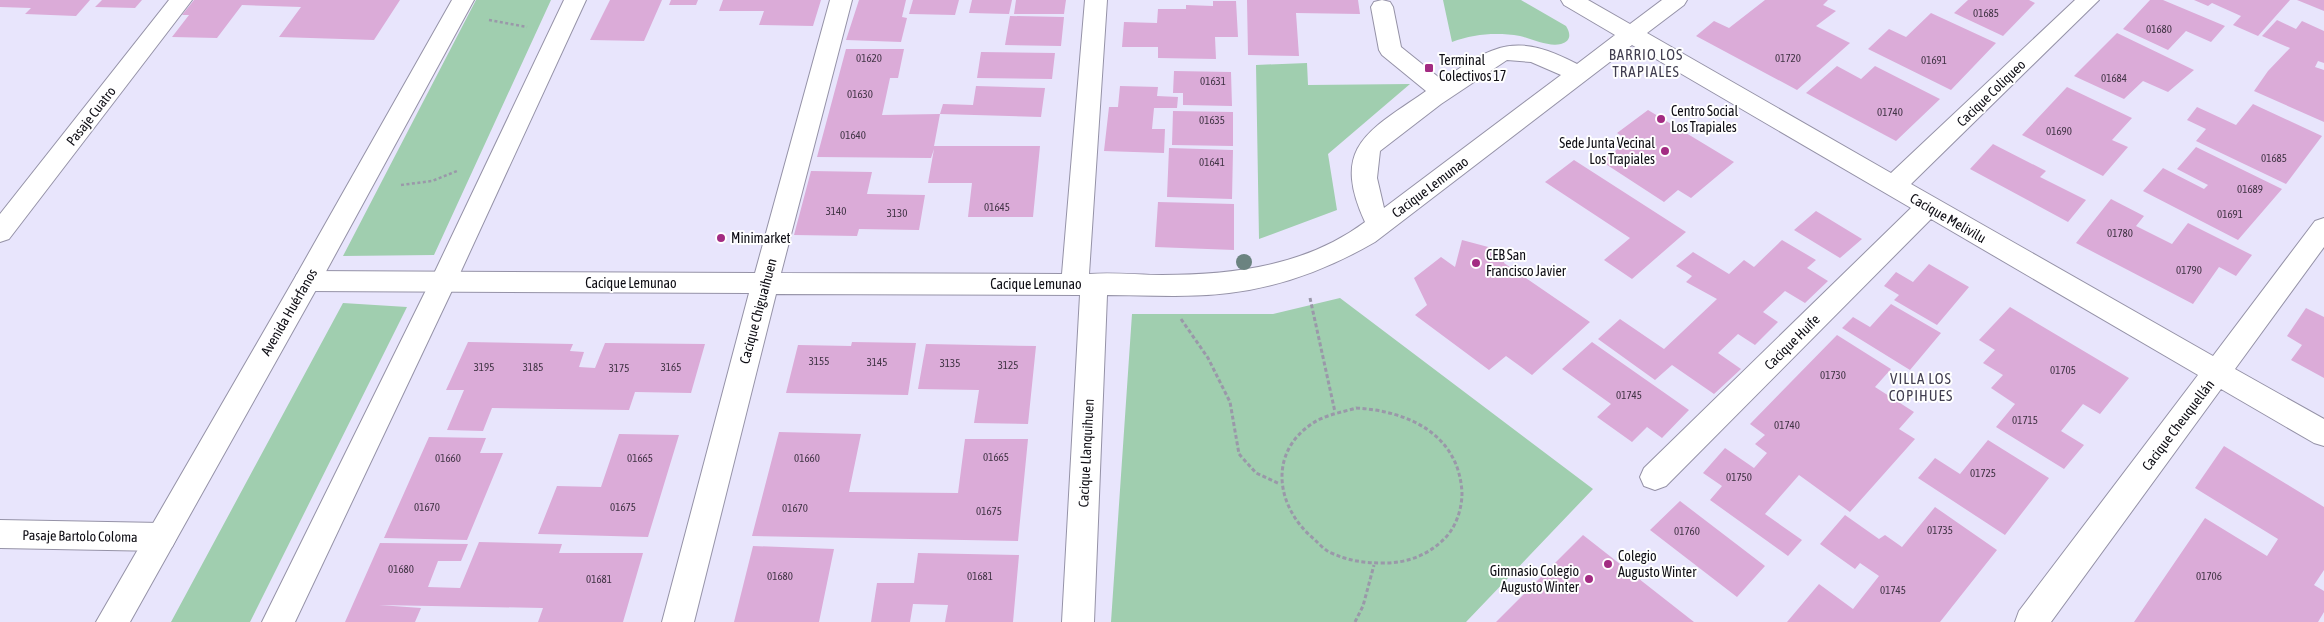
<svg xmlns="http://www.w3.org/2000/svg" width="2324" height="622" font-family="'Asap Condensed',sans-serif">
	<style>
		.green { fill: #a0ceaf }
		.building { fill: #dbabd8 }
		.lines { fill: none; stroke-linecap: round; stroke-linejoin: round }
		.minor-casing { stroke: #9592a7; stroke-width: 2 }
		.major-casing { stroke: #9592a7; stroke-width: 2 }
		.path-far1 { stroke: #9a98a9; stroke-width: 2.5; stroke-dasharray: 3 2.5; stroke-linecap: butt }
		.path { stroke: #9a98a9; stroke-width: 3; stroke-dasharray: 4 2.5; stroke-linecap: butt }
		.minor { fill: #fff; fill-rule: evenodd }
		.major { fill: #fff; fill-rule: evenodd }
		.tree { fill: #6b8380 }
		.poi-dot { fill: #a32b82; stroke: #fff; stroke-width: 2 }
		.labels { text-anchor: middle; dominant-baseline: central; stroke-width: 4; stroke-linejoin: round; paint-order: stroke }
		.number-label { font-size: 11px; fill: #413445 }
		.poi-label { font-size: 14px; fill: #0e0d14; stroke: #fff; text-anchor: start }
		.street-label { font-size: 14px; fill: #0e0d14; stroke: #fff }
		.neighbourhood-label { font-size: 15px; letter-spacing: 1px; fill: #403d4f; stroke: #fff }
	</style>
	<rect width="100%" height="100%" fill="#e8e5fc"/>
	<path class="green" d="M476 0H551L434 255 343 256Z
		M1443 0H1521L1566 26C1571 34 1571 41 1561 44 1548 47 1533 39 1520 36 1496 32 1474 34 1452 42Z
		M1307 63 1308 85 1410 84 1328 154 1337 210 1259 239 1256 65Z
		M1340 298 1593 489 1466 622H1111L1132 314H1273Z
		M343 303 407 307 250 622H171Z"/>
	<path class="building" d="M0 0H90L76 16 25 14 31 8 0 7Z
		M102 0H142L135 8 95 7Z
		M194 0H400L374 40 279 37 301 7 242 5 217 38 172 37 189 15H182Z
		M610 0H662L644 41 590 40Z
		M671 0H698L696 5H669Z
		M723 0H821L813 26 759 25 764 11H719Z
		M859 0H906L902 17 907 18 901 42 846 40Z
		M913 0H959L955 15 909 14Z
		M972 0H1012L1009 14 969 13Z
		M1016 0H1066L1064 14H1014Z
		M1247 0H1358L1360 14 1296 13 1299 56 1248 55Z
		M1765 0H1828L1823 5 1836 11 1816 26 1850 43 1797 90 1696 36 1714 21 1729 28Z
		M1968 0H2029L2035 3 2003 36 1954 13Z
		M2150 0H2163L2225 26 2211 42 2186 31 2168 50 2123 29Z
		M2194 0H2290L2258 36 2233 25 2241 16 2212 3 2208 6Z
		M2297 0H2324V11Z
		M1213 1H1236L1238 37H1215L1216 59 1158 58V47H1122L1124 22 1157 23 1158 9H1186V5L1213 6Z
		M1931 13 1996 43 1951 90 1868 49 1889 29 1906 37Z
		M1010 16 1064 17 1061 46 1005 45Z
		M2277 20 2296 29 2302 21 2324 31V63L2318 61 2315 67 2324 70V122L2254 91 2268 71 2290 48 2262 36Z
		M2117 33 2194 70 2168 92 2143 81 2124 99 2074 76Z
		M846 49H904L898 78H890L882 115 940 114 934 146H1040L1033 217H968L972 183H928L934 149 931 158 817 157Z
		M981 52 1055 53 1052 79 977 78Z
		M1837 66 1861 79 1875 66 1940 99 1896 141 1806 93Z
		M1174 71 1231 72 1232 106 1183 105V93H1173Z
		M976 86 1045 88 1041 117 940 114 943 104 973 105Z
		M1120 86 1158 87 1157 96 1178 97 1177 108H1154L1152 129H1165L1164 153 1104 151 1109 107H1118Z
		M2067 87 2132 118 2112 140 2128 147 2103 176 2022 135Z
		M2253 104 2322 136 2286 184 2196 141 2206 129 2187 120 2197 107 2236 125Z
		M1648 110 1734 162 1691 198 1678 190 1664 202 1601 161 1629 141 1617 133Z
		M1173 111 1233 112V146L1172 145Z
		M1993 144 2046 171 2040 177 2086 200 2068 222 1970 169Z
		M2196 147 2282 189 2238 240 2143 191 2163 168 2204 189 2208 185 2177 169Z
		M1169 148 1233 150 1232 199 1167 197Z
		M1574 160 1686 232 1632 279 1604 260 1630 238 1545 182Z
		M811 171 872 172 867 194 925 195 919 230 859 229 857 236 794 235Z
		M2111 199 2144 216 2136 226 2172 244 2188 223 2252 255 2236 276 2219 267 2193 304 2076 243Z
		M1158 202 1234 204V250L1155 247Z
		M1816 211 1862 239 1840 258 1794 230Z
		M1462 240 1507 252 1504 263 1590 322 1532 375 1506 356 1489 370 1415 315 1427 305 1414 278 1441 257 1455 267Z
		M1782 240 1816 260 1807 268 1828 281 1805 303 1785 291 1763 312 1778 322 1755 345 1738 334 1718 353 1741 369 1714 394 1672 365 1655 380 1598 339 1620 319 1664 349 1717 299 1686 282 1692 276 1676 266 1693 252 1729 274 1744 260 1754 267Z
		M1929 264 1969 287 1937 325 1894 300 1899 295 1884 286 1896 272 1913 282Z
		M1891 304 1941 333 1910 370 1842 328 1853 317 1870 327Z
		M2010 307 2129 378 2100 414 2083 404 2061 431 2084 445 2064 469 1996 427 2015 404 1991 388 2003 375 1983 363 1995 350 1979 340Z
		M2306 308 2324 317V378L2291 360 2302 345 2287 336Z
		M1837 335 1891 369 1875 387 1914 412 1899 429 1915 439 1850 512 1799 475 1765 514 1802 540 1788 556 1710 500 1722 486 1703 473 1725 448 1754 468 1767 453 1755 444 1765 435 1750 424Z
		M468 342 573 344 570 351 584 352 579 367 595 368 605 343 705 344 691 393 635 392 629 410 492 408 483 431 447 430 464 390H446Z
		M852 342 916 343 908 395 786 393 798 345 851 346Z
		M1592 342 1689 410 1662 438 1647 427 1632 442 1597 417 1611 404 1562 369Z
		M926 344 1036 346 1028 424 974 423 979 390 918 389Z
		M779 432 861 434 849 492 958 493 965 439H1028L1018 541 752 536Z
		M619 434 679 435 648 537 538 534 557 486 601 487Z
		M429 437 486 438 480 453H503L467 540 384 538Z
		M1988 440 2049 478 2005 535 1918 478 1935 458 1960 474Z
		M2224 446 2324 507V570L2314 585 2324 591V612L2318 622H2134L2205 518 2267 556 2278 539 2195 488Z
		M1680 501 1765 566 1737 597 1650 530Z
		M1935 507 1997 550 1940 622H1787L1819 584 1853 609 1879 576 1860 563 1855 569 1820 544 1845 515 1879 539 1885 535 1902 547Z
		M1583 535 1694 622H1496Z
		M479 542 562 544 559 553H643L623 622H538L543 608 379 605 421 608 415 622H345L380 543 468 544 461 561H438L428 587 460 588Z
		M753 546 834 549 819 622H734Z
		M918 553 1019 555 1013 622H945L948 605 913 604 910 622H871L877 583H914Z"/>
	<g class="lines">
		<g class="minor-casing">
			<path id="minor" d="M169 0H192L9 239 0 242V214Z
				M830 0H852L781 273 1062 274 1085 0H1107L1089 274C1113 272 1138 275 1162 275 1233 275 1306 266 1365 222 1330 146 1369 131 1426 91L1382 55 1379 50 1371 7 1374 2 1382 0 1390 2 1393 7 1401 47 1442 80C1495 44 1516 32 1577 64L1615 35 1564 5 1561 0H1588L1630 24 1662 0H1687L1684 5 1647 33 1891 173 2075 0H2099L1911 184 2213 356 2315 221 2324 218V247L2235 369 2324 419V446L2314 443 2221 389 2051 622H2015L2019 611 2198 375 1931 219 1666 486 1655 490 1644 486 1640 477 1644 468 1911 208 1632 45 1375 242C1330 268 1281 287 1229 293 1189 298 1147 295 1107 295L1094 622H1062L1080 295 776 294 694 622H662L749 293 307 291 297 288 294 281 297 274 307 271 755 273ZM1507 60 1531 62 1561 75 1384 208 1377 178 1380 151 1441 104Z
				M0 520 161 523 172 527 177 537 172 547 161 551 0 548Z"/>
		</g>
		<g class="major-casing">
			<path id="major" d="M452 0H474L317 288 130 622H96L297 274Z
				M564 0H586L456 282 295 622H262L430 282Z"/>
		</g>
		<path class="path-far1" d="M489 20 527 27
			M401 185 432 181 457 171"/>
		<path class="path" d="M1310 298 1335 412
			M1181 319 1208 358 1230 402 1239 454 1256 473 1280 484
			M1356 408C1408 411 1459 434 1462 493 1462 510 1455 530 1442 541 1426 556 1406 563 1384 563 1363 563 1349 561 1329 552 1324 549 1319 544 1315 540 1276 508 1267 453 1313 423 1325 415 1343 412 1356 408Z
			M1355 622 1363 606 1374 565"/>
		<use href="#minor" class="minor"/>
		<use href="#major" class="major"/>
	</g>
	<circle class="tree" cx="1244" cy="262" r="8"/>
	<g class="poi-dot">
		<rect x="1424" y="63" width="10" height="10" rx="2.5"/>
		<circle cx="1661" cy="119" r="5"/>
		<circle cx="1665" cy="151" r="5"/>
		<circle cx="721" cy="238" r="5"/>
		<circle cx="1476" cy="263" r="5"/>
		<circle cx="1608" cy="564" r="5"/>
		<circle cx="1589" cy="579" r="5"/>
	</g>
	<g class="labels">
		<g class="number-label">
			<text x="1986" y="13">01685</text>
			<text x="2159" y="29">01680</text>
			<text x="869" y="58">01620</text>
			<text x="1788" y="58">01720</text>
			<text x="1934" y="60">01691</text>
			<text x="2114" y="78">01684</text>
			<text x="1213" y="81">01631</text>
			<text x="860" y="94">01630</text>
			<text x="1890" y="112">01740</text>
			<text x="1212" y="120">01635</text>
			<text x="2059" y="131">01690</text>
			<text x="853" y="135">01640</text>
			<text x="2274" y="158">01685</text>
			<text x="1212" y="162">01641</text>
			<text x="2250" y="189">01689</text>
			<text x="997" y="207">01645</text>
			<text x="836" y="211">3140</text>
			<text x="897" y="213">3130</text>
			<text x="2230" y="214">01691</text>
			<text x="2120" y="233">01780</text>
			<text x="2189" y="270">01790</text>
			<text x="819" y="361">3155</text>
			<text x="877" y="362">3145</text>
			<text x="950" y="363">3135</text>
			<text x="1008" y="365">3125</text>
			<text x="484" y="367">3195</text>
			<text x="533" y="367">3185</text>
			<text x="671" y="367">3165</text>
			<text x="619" y="368">3175</text>
			<text x="2063" y="370">01705</text>
			<text x="1833" y="375">01730</text>
			<text x="1629" y="395">01745</text>
			<text x="2025" y="420">01715</text>
			<text x="1787" y="425">01740</text>
			<text x="996" y="457">01665</text>
			<text x="448" y="458">01660</text>
			<text x="640" y="458">01665</text>
			<text x="807" y="458">01660</text>
			<text x="1983" y="473">01725</text>
			<text x="1739" y="477">01750</text>
			<text x="427" y="507">01670</text>
			<text x="623" y="507">01675</text>
			<text x="795" y="508">01670</text>
			<text x="989" y="511">01675</text>
			<text x="1940" y="530">01735</text>
			<text x="1687" y="531">01760</text>
			<text x="401" y="569">01680</text>
			<text x="780" y="576">01680</text>
			<text x="980" y="576">01681</text>
			<text x="2209" y="576">01706</text>
			<text x="599" y="579">01681</text>
			<text x="1893" y="590">01745</text>
		</g>
		<g class="poi-label">
			<text x="1439" y="60">Terminal<tspan x="1439" dy="16">Colectivos 17</tspan></text>
			<text x="1671" y="111">Centro Social<tspan x="1671" dy="16">Los Trapiales</tspan></text>
			<text x="1655" y="143" text-anchor="end">Sede Junta Vecinal<tspan x="1655" dy="16">Los Trapiales</tspan></text>
			<text x="731" y="238">Minimarket</text>
			<text x="1486" y="255">CEB San<tspan x="1486" dy="16">Francisco Javier</tspan></text>
			<text x="1618" y="556">Colegio<tspan x="1618" dy="16">Augusto Winter</tspan></text>
			<text x="1579" y="571" text-anchor="end">Gimnasio Colegio<tspan x="1579" dy="16">Augusto Winter</tspan></text>
		</g>
		<g class="street-label">
			<text transform="translate(1991 93) rotate(-44)">Cacique Coliqueo</text>
			<text transform="translate(91 116) rotate(-52)">Pasaje Cuatro</text>
			<text transform="translate(1430 187) rotate(-37)">Cacique Lemunao</text>
			<text transform="translate(1948 218) rotate(30)">Cacique Melivilu</text>
			<text x="631" y="283">Cacique Lemunao</text>
			<text x="1036" y="284">Cacique Lemunao</text>
			<text transform="translate(758 311) rotate(-75)">Cacique Chiguaihuen</text>
			<text transform="translate(289 312) rotate(-60)">Avenida Huérfanos</text>
			<text transform="translate(1792 342) rotate(-45)">Cacique Huife</text>
			<text transform="translate(2178 425) rotate(-53)">Cacique Cheuquellán</text>
			<text transform="translate(1086 453) rotate(-87)">Cacique Llanquihuen</text>
			<text transform="translate(80 536) rotate(1)">Pasaje Bartolo Coloma</text>
		</g>
		<g class="neighbourhood-label">
			<text x="1646" y="54">BARRIO LOS<tspan x="1646" dy="17">TRAPIALES</tspan></text>
			<text x="1921" y="378">VILLA LOS<tspan x="1921" dy="17">COPIHUES</tspan></text>
		</g>
	</g>
</svg>
